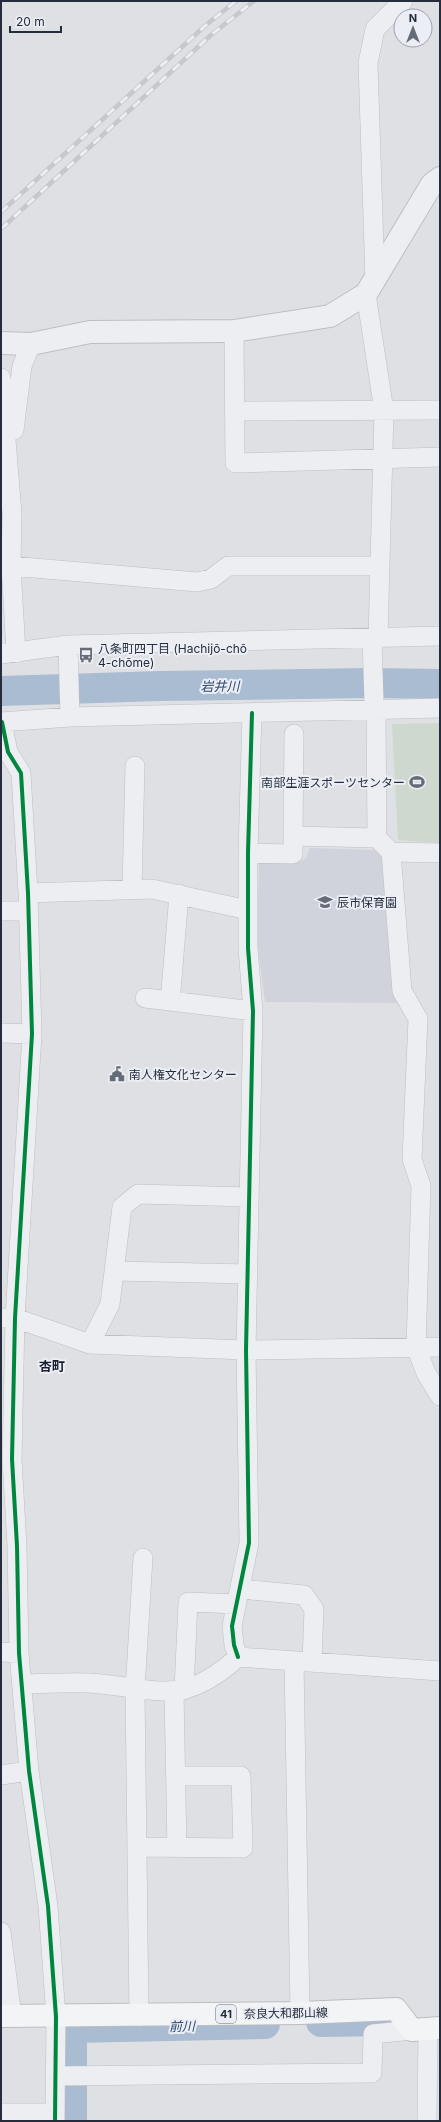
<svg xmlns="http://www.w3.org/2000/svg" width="441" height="2122" font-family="Inter,'Noto Sans JP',sans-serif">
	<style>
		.built { fill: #d0d3db }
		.green { fill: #ced8ce }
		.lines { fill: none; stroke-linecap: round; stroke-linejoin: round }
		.river { stroke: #aabcd1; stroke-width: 30 }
		.minor-casing { stroke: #bdbec2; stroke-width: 20 }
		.tertiary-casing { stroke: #bdbec2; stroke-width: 24 }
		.primary-casing { stroke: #bbbdc2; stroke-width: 24 }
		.minor { stroke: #edeef1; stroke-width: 19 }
		.tertiary { stroke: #edeef1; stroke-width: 22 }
		.primary { stroke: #f3f4f5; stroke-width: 22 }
		.rail-casing { stroke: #c7c8cc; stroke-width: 4.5 }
		.rail { stroke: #ebeef4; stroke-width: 3; stroke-dasharray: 9; stroke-linecap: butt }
		.cycleway-casing { stroke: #ebeef4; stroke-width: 6 }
		.cycleway { stroke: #00873e; stroke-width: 4 }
		.labels { text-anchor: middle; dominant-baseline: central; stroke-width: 4; stroke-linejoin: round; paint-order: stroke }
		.shield { fill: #ebeef4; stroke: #606774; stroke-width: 1 }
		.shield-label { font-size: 11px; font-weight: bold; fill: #252d3d }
		.poi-label { font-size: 12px; fill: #252d3d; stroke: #ebeef4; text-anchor: start }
		.street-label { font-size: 12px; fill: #252d3d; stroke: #ebeef4 }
		.water-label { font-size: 13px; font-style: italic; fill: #2e4a72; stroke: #ebeef4 }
		.neighbourhood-label { font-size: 13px; font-weight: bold; fill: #181e2e; stroke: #ebeef4 }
	</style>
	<rect width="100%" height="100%" fill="#dfe0e4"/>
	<path class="built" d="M310 848 375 850 390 865 403 1003 265 1002 257 940 259 863H296L306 858Z"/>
	<path class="green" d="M440 723V843L398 840 392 724Z"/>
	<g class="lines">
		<path class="river" d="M1 691 160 686 370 683 440 684
			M321 2022 385 2021
			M72 2121V2028L265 2024"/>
		<g class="minor-casing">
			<path id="minor" d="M375 279 368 63 375 29 403 1
				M366 294 384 411 378 639
				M234 331 235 463 440 457
				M1 378 12 514 11 566 16 653
				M234 411 440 410
				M14 430 22 366 31 344
				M11 566 197 582 211 579 228 566H378
				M372 639 374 702 376 709 377 838 391 852 402 991 418 1019 412 1159 421 1186 416 1347 426 1373 440 1396
				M68 645 70 717
				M1 654 68 645 440 636
				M1 722 70 717 440 708
				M2 722 8 752 21 773 28 893 32 1034 15 1318 12 1459 17 1546 19 1653 29 1771 48 1906 56 2017 55 2121
				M293 836 294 734
				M391 852 440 853
				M248 853 293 854V836L377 838
				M132 889 135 766
				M28 893 152 889 248 910
				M1 911H29
				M171 991 179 894
				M145 998 253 1011
				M1 1033 32 1034
				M115 1271 247 1274
				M1 1318H15L90 1344 246 1350 440 1347
				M90 1344 110 1304 122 1207 138 1194 248 1197
				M251 1590 304 1595 314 1609 312 1662
				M1 1652 19 1653
				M238 1657 234 1645 232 1626 249 1543 246 1350 253 1011 248 948V853L252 713
				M294 1661 300 2013
				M22 1684C48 1684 76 1681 101 1684 164 1691 186 1704 238 1657L440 1671
				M184 1690 188 1602 236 1604
				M174 1692 177 1848
				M1 1775 29 1771
				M137 1847 243 1848 241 1776H177
				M1 1932 12 2016
				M139 2016 135 1690 143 1558
				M56 2076 372 2073 373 2034 412 2030
				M1 2113H55
				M427 2121 428 2028"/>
		</g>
		<g class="tertiary-casing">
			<path id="tertiary" d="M1 343 31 344 90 332 234 331 330 316 366 294 432 184 440 178"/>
		</g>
		<g class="primary-casing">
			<path id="primary" d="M1 2016 300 2013 396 2009 412 2030 440 2028"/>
		</g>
		<use href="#minor" class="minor"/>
		<use href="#tertiary" class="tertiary"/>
		<use href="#primary" class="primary"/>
		<g class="rail-casing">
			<path id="rail" d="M1 212 206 25 236 1
				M1 229 211 35 254 1"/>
		</g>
		<use href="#rail" class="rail"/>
		<g class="cycleway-casing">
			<path id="cycleway" d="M2 722 8 752 21 773 28 893 32 1034 15 1318 12 1459 17 1546 19 1653 29 1771 48 1906 56 2017 55 2121
				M238 1657 234 1645 232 1626 249 1543 246 1350 253 1011 248 948V853L252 713"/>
		</g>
		<use href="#cycleway" class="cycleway"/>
	</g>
	<defs>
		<g id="bus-bare" transform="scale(1.2)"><path d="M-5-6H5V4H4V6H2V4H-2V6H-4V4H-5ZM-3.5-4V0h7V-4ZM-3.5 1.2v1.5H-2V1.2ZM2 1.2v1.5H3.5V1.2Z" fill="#666c77" stroke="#ebeef4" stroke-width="2.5" paint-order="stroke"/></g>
		<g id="stadium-bare" transform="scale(1.2)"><path d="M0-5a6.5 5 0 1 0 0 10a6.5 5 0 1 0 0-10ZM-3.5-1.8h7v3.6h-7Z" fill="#666c77" stroke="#ebeef4" stroke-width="2.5" paint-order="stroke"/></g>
		<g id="school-bare" transform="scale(1.2)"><path d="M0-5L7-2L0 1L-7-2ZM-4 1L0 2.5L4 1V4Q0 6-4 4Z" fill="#666c77" stroke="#ebeef4" stroke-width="2.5" paint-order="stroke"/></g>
		<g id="civic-bare" transform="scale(1.2)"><path d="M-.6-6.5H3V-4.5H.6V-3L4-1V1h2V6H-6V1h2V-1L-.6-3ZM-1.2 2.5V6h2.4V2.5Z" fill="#666c77" stroke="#ebeef4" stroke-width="2.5" paint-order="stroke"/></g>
	</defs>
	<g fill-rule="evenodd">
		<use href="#bus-bare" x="86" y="655"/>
		<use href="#stadium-bare" x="417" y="782"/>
		<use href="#school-bare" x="325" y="902"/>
		<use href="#civic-bare" x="117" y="1074"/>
	</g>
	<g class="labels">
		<rect class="shield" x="216" y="2005" width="20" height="18" rx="3"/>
		<g class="shield-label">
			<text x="226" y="2014">41</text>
		</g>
		<g class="poi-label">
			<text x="98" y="648">八条町四丁目 (Hachijō-chō<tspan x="98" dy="14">4-chōme)</tspan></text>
			<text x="405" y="782" text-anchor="end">南部生涯スポーツセンター</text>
			<text x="337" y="902">辰市保育園</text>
			<text x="129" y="1074">南人権文化センター</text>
		</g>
		<g class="street-label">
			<text transform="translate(286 2013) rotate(-1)">奈良大和郡山線</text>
		</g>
		<g class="water-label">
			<text transform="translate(220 686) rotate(-1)">岩井川</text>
			<text transform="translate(182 2026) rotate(-1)">前川</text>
		</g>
		<g class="neighbourhood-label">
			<text x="52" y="1366">杏町</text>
		</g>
	</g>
	<rect width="441" height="2122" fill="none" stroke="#252d3d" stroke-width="4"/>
	<g transform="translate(413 28)"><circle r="19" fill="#ebeef4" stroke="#9ca1ab"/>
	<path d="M0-3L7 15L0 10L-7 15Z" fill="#666c77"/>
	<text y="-6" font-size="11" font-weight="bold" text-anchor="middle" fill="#252d3d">N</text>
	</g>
	<path d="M10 26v6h51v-6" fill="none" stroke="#252d3d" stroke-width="2"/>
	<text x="16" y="26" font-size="12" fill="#252d3d" stroke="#ebeef4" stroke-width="3" paint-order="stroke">20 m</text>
</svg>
